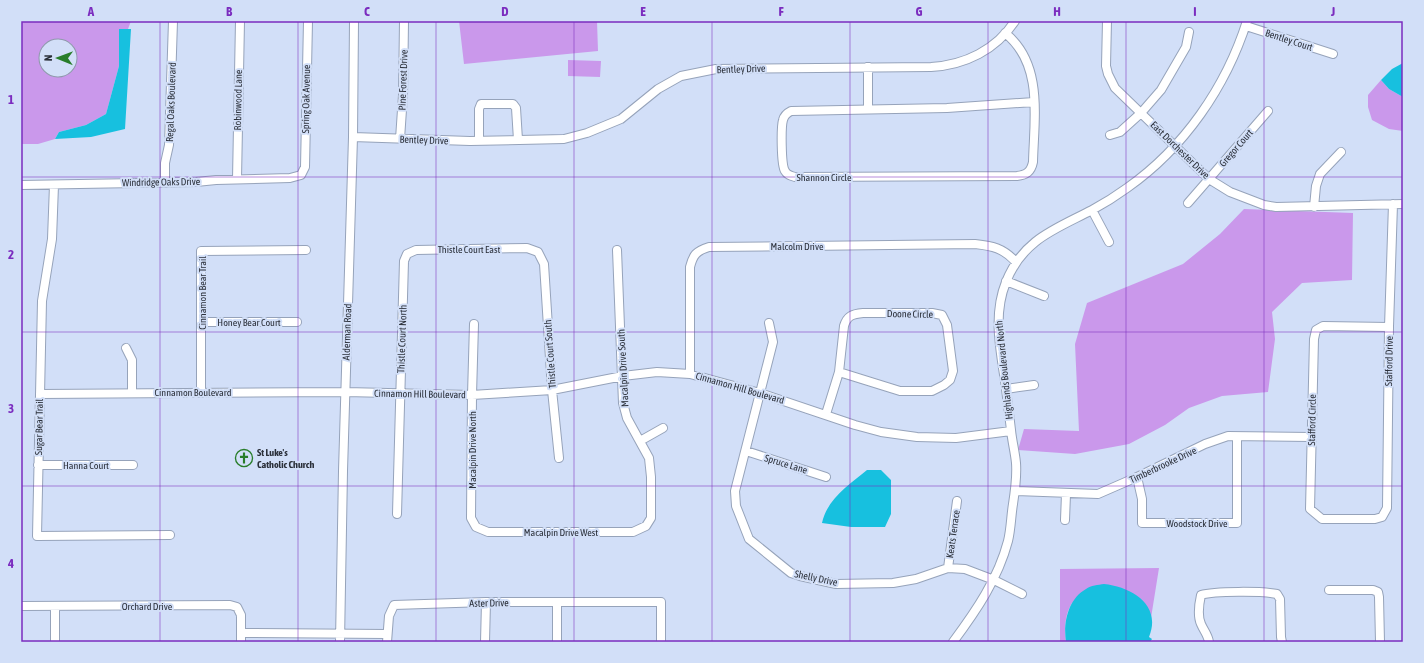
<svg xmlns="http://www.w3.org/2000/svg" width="1424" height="663" font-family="'Asap Condensed',sans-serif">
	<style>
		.green { fill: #ca98eb; fill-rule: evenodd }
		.water { fill: #17c0df }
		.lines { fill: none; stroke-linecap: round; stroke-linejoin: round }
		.minor-casing { stroke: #96a3ba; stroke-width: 10 }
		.minor { stroke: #fff; stroke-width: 8 }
		.grid { fill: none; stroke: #7b2cbf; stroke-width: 1; stroke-opacity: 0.55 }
		.labels { text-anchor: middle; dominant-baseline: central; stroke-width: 4; stroke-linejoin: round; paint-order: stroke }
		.street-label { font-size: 10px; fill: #2b303a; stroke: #d2dff8 }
		.poi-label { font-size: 10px; font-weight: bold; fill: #2b303a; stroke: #d2dff8; text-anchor: start }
		.neatline { fill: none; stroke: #7b2cbf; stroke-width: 1.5 }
		.grid-label { font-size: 13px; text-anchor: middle; font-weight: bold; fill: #7b2cbf }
	</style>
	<rect width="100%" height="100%" fill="#d2dff8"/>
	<path class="green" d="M21 21H131L128 29 119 30V66L106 114 86 125 59 132 55 139 38 144H21ZM46 46H70V70H46Z
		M459 21H597L598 51 464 64Z
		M568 60 601 61 600 77 568 76Z
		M1381 80 1389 89 1403 97V131L1389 129 1372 120 1368 107V95Z
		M1244 209 1353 213 1352 280 1302 283 1272 312 1275 339 1268 392 1222 396 1189 408 1165 425 1129 444 1075 454 1018 450 1024 429 1079 431 1075 344 1087 303 1183 264 1220 234Z
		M1159 568 1151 618C1151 609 1140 596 1131 593L1072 603C1065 614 1064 629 1066 642H1060V569Z"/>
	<path class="water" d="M119 29H131L125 129 91 137 55 139 59 132 86 125 106 114 119 66Z
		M1403 63V97L1389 89 1381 80 1392 69Z
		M867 470H881L891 480V514L885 527H851L822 523C827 499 849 485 867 470Z
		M1104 584C1132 587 1162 605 1149 637L1152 639 1150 642H1066C1063 623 1068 599 1086 589 1091 585 1098 585 1104 584Z"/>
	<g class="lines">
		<g class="minor-casing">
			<path id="minor" d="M1107 21 1106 66 1108 74 1115 88 1209 179 1230 192 1264 205 1276 207 1403 204
				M1246 26 1333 54
				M1005 33C1044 64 1034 119 1033 162 1031 172 1026 175 1017 176L795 177C791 176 787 175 785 171 781 165 781 127 783 120 784 116 787 113 791 111L947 108 1034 102
				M868 67V109
				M1110 135 1120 132 1141 113 1161 90 1186 47 1189 32
				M353 137 470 141 564 139 587 133 621 119 658 89 681 76 716 69 931 67C965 65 996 50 1015 21
				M400 139 403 95 404 21
				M479 141V109L481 104H513L516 108 518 140
				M237 179 240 21
				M165 182V163L169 145 173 21
				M21 185 196 182 216 180 290 178 301 175 305 167 308 21
				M54 185 52 239 42 301 37 536 170 535
				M1188 203 1268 111
				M1314 207 1316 186 1320 174 1341 152
				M1092 210 1109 242
				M1006 281 1044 296
				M863 313H932L942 315 947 325 953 371 950 380 944 385 932 391H900L839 372 844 326C847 316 852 314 863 313Z
				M202 322H297
				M769 323 773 342 735 491 736 506 749 539 791 573 800 576 836 584 893 583 916 579 948 568 965 569 994 580 1022 594
				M474 324 472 395 471 518 476 527 488 532H633L646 526 651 518V477L649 458 627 418 623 403 617 250
				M1389 327 1323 326 1316 330 1314 339 1310 509 1322 519H1375L1382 517 1387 508 1389 327 1393 204
				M126 348 132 360V393
				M690 374V267C693 255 696 251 709 247L975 244C993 246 1003 248 1016 262
				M1006 389 1034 385
				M201 392V251L306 250
				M40 394 346 392 472 395 552 390 623 376 657 372 690 374 760 393 855 425 881 432 917 437 956 438 1011 431
				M826 414 839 372
				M640 441 663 428
				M746 451 826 477
				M38 465H133
				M1137 477 1142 499V523H1237V437
				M1015 491 1098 494 1137 477 1205 444 1228 436 1311 437
				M397 514 404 261 407 254 416 250 527 248 538 252 544 264 552 390 559 458
				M1065 520 1066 494
				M948 568 957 501
				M1329 590H1373L1378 592 1379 597 1380 642
				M557 603V642
				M21 606 230 605 237 607 241 615V642
				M55 606V642
				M242 633 387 634
				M340 642 343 471 353 137 354 21
				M387 642 389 616 394 605 486 602H661V642
				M485 642 486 602
				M953 642C976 611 998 579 1008 541 1011 529 1011 516 1013 504 1015 491 1017 476 1016 463 1015 452 1012 441 1011 430 1009 414 1007 397 1005 381 1000 348 993 314 1006 282 1023 239 1056 229 1092 210 1105 203 1116 196 1127 188 1184 148 1226 87 1247 21
				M1209 642C1208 635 1204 631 1201 624 1197 615 1199 604 1201 595 1214 591 1263 591 1277 594L1280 599 1281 637 1282 642"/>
		</g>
		<use href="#minor" class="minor"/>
	</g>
	<path class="grid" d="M160 21V642M298 21V642M436 21V642M574 21V642M712 21V642M850 21V642M988 21V642M1126 21V642M1264 21V642M21 177H1403M21 332H1403M21 486H1403"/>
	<defs>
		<g id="church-ring" transform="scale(0.9)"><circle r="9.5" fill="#d2dff8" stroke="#287d2a" stroke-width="1.5"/><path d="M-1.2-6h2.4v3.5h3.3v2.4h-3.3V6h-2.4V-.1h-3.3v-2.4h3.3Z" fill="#287d2a"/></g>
	</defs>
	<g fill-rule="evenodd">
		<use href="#church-ring" x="244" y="458"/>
	</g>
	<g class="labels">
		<g class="street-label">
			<text transform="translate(1289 40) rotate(18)">Bentley Court</text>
			<text transform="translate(741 69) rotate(-2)">Bentley Drive</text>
			<text transform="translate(403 80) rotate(-88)">Pine Forest Drive</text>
			<text transform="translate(306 99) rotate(-89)">Spring Oak Avenue</text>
			<text transform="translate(238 100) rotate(-89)">Robinwood Lane</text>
			<text transform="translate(171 102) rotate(-88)">Regal Oaks Boulevard</text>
			<text transform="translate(424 140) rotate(2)">Bentley Drive</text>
			<text transform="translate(1236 148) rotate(-49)">Gregor Court</text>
			<text transform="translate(1180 150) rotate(44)">East Dorchester Drive</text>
			<text x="824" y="177">Shannon Circle</text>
			<text transform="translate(161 182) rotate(-1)">Windridge Oaks Drive</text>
			<text x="797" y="246">Malcolm Drive</text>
			<text x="469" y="249">Thistle Court East</text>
			<text transform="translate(202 293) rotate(-90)">Cinnamon Bear Trail</text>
			<text transform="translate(910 314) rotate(1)">Doone Circle</text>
			<text x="249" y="322">Honey Bear Court</text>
			<text transform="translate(347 332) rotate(-88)">Alderman Road</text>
			<text transform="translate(402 339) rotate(-88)">Thistle Court North</text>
			<text transform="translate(550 354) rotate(-94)">Thistle Court South</text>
			<text transform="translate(1389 361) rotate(-89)">Stafford Drive</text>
			<text transform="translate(623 368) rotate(-93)">Macalpin Drive South</text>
			<text transform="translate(1004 370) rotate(-96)">Highlands Boulevard North</text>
			<text transform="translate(740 388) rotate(16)">Cinnamon Hill Boulevard</text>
			<text x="193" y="392">Cinnamon Boulevard</text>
			<text transform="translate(420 394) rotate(1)">Cinnamon Hill Boulevard</text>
			<text transform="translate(1312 420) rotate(-89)">Stafford Circle</text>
			<text transform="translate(39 427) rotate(-89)">Sugar Bear Trail</text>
			<text transform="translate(472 450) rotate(-90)">Macalpin Drive North</text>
			<text transform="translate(786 464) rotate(17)">Spruce Lane</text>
			<text x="86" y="465">Hanna Court</text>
			<text transform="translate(1163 465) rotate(-25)">Timberbrooke Drive</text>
			<text x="1197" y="523">Woodstock Drive</text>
			<text x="561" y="532">Macalpin Drive West</text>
			<text transform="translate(953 534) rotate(-82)">Keats Terrace</text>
			<text transform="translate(816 578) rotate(12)">Shelly Drive</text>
			<text transform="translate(489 603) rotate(-1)">Aster Drive</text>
			<text x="147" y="606">Orchard Drive</text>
		</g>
		<g class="poi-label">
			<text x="257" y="452">St Luke's<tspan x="257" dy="12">Catholic Church</tspan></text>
		</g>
	</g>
	<rect width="1424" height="663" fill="none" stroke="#d2dff8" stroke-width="44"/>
	<g transform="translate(58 58) rotate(271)"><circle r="19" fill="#d2dff8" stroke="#8f99ac"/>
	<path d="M0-3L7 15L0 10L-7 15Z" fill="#287d2a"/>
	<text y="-6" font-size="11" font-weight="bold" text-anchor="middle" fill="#2b303a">N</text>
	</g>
	<rect x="22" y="22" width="1380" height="619" class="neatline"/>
	<g class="grid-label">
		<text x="91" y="16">A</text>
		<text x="229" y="16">B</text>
		<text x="367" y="16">C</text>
		<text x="505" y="16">D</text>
		<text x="643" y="16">E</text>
		<text x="781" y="16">F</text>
		<text x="919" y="16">G</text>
		<text x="1057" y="16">H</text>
		<text x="1195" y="16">I</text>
		<text x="1333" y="16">J</text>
		<text x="11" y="104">1</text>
		<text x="11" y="259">2</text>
		<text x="11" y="413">3</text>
		<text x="11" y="568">4</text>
	</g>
</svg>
